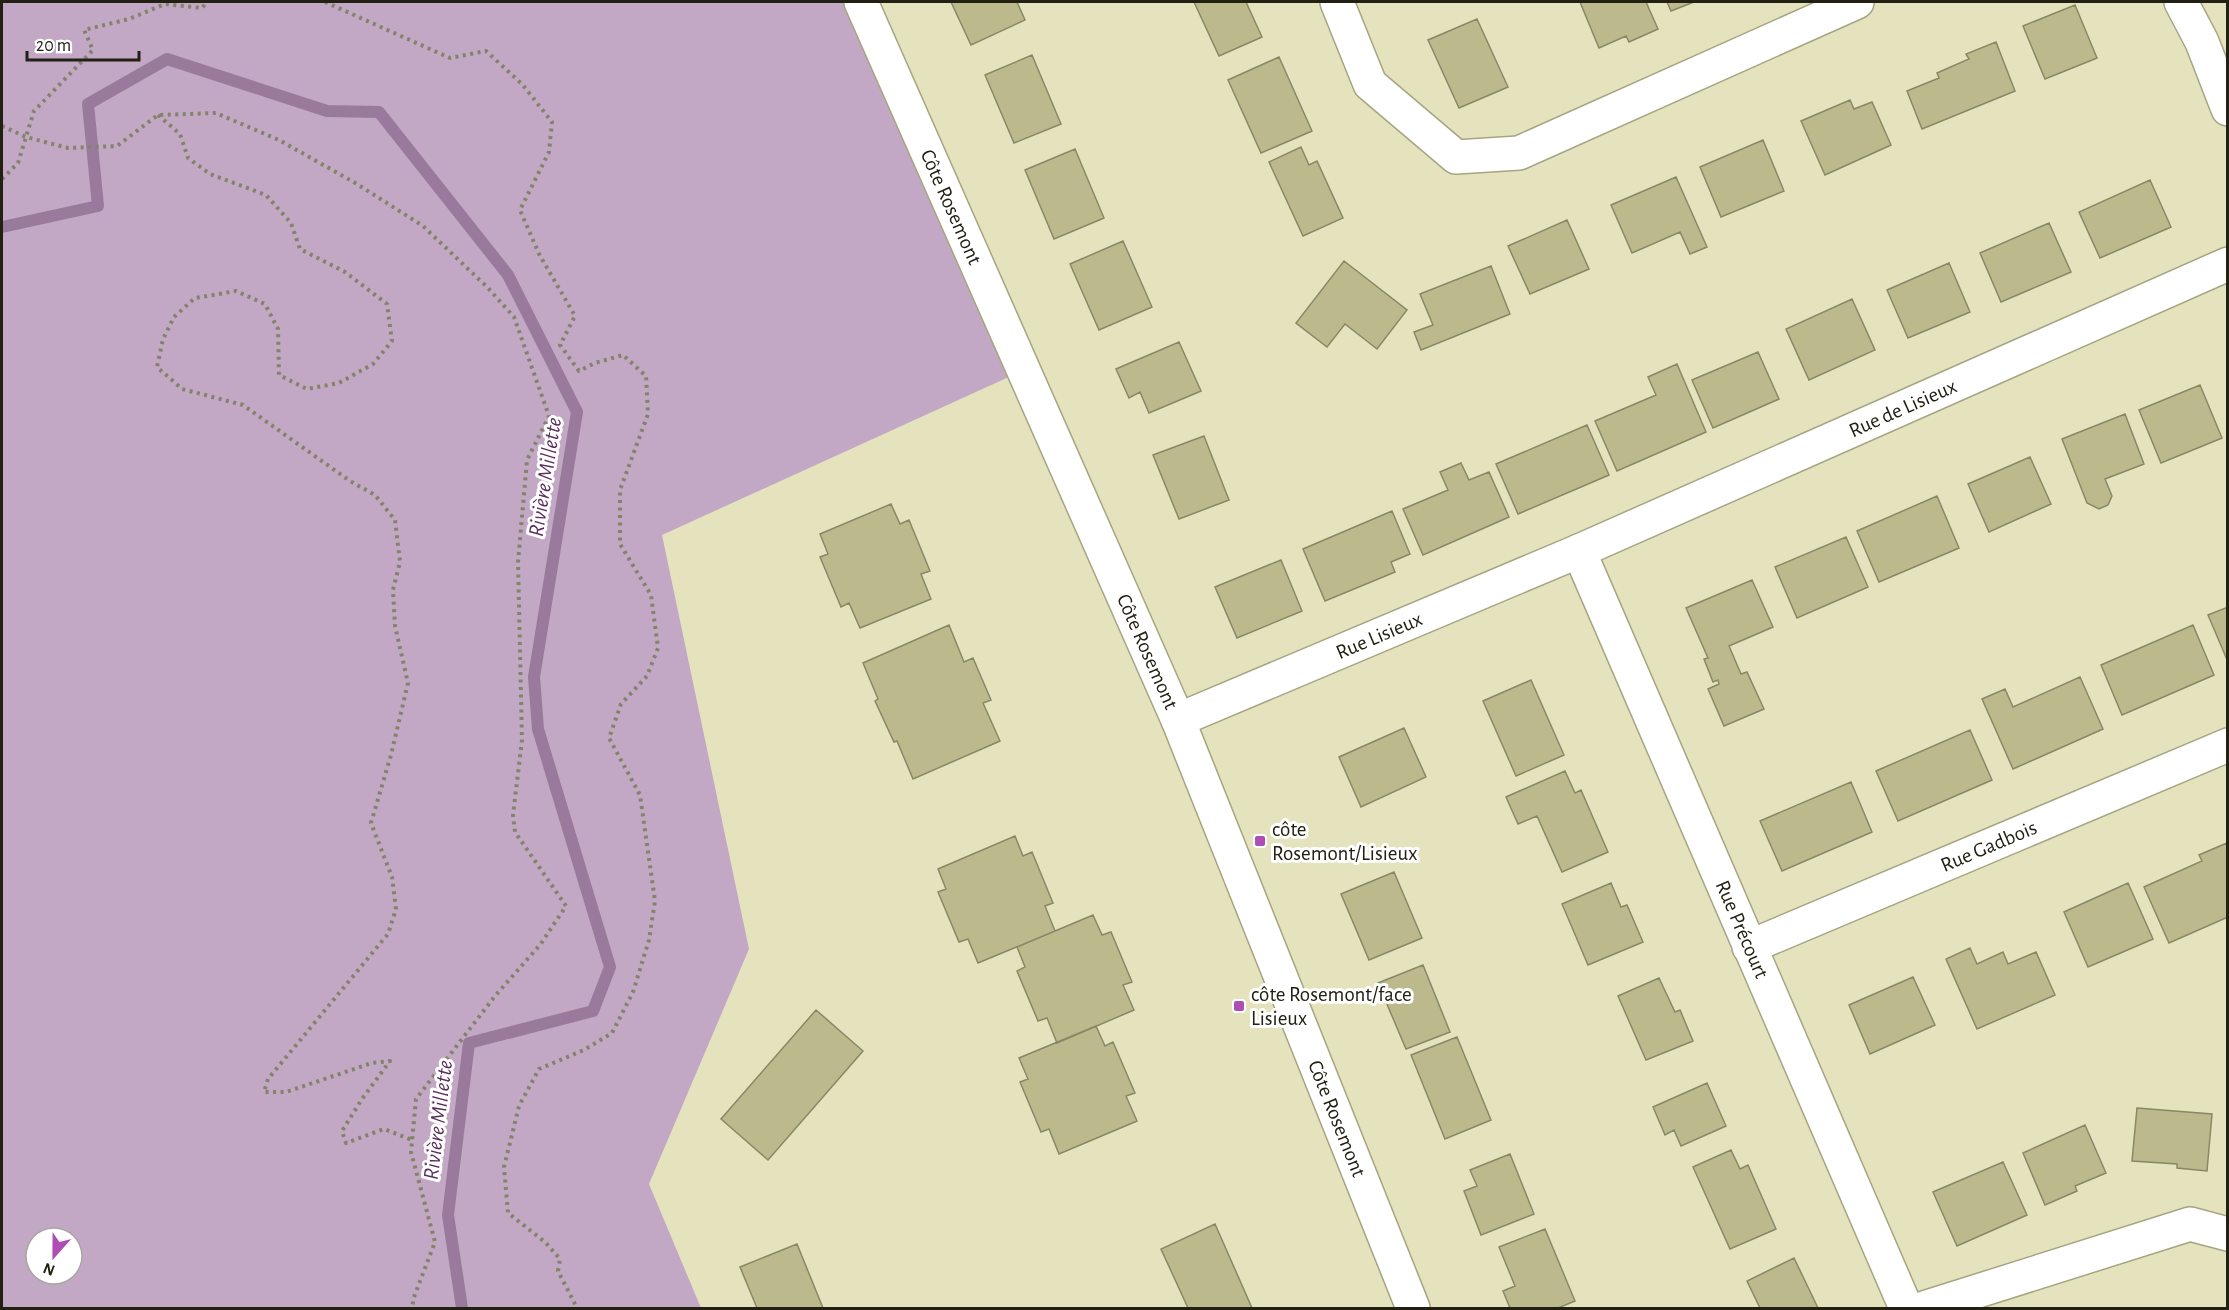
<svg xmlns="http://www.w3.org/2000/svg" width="2229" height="1310" font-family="'Alegreya Sans',sans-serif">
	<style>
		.green { fill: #c2a8c4; fill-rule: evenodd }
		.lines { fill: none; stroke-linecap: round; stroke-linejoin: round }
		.stream { stroke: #9a7a9c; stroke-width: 12 }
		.building { fill: #bcba8c; stroke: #898866; stroke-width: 1.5 }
		.minor-casing { stroke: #a6a582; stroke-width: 36 }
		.tertiary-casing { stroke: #a6a582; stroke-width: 36 }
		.path { stroke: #84836a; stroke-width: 4; stroke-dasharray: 3 4.5; stroke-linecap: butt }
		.minor { stroke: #fff; stroke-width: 33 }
		.tertiary { stroke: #fff; stroke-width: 33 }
		.poi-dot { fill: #ad4db5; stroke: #fff; stroke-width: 2 }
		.labels { text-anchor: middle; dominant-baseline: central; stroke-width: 6; stroke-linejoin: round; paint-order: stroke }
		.street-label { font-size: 21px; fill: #212013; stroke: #fff }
		.poi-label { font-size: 21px; fill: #212013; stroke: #fff; text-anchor: start }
		.water-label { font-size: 22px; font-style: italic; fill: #582d5b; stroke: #fff }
	</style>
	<rect width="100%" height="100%" fill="#e4e3be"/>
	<path class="green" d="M2 2H845L1011 376 662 535 749 949 649 1184 701 1308H2ZM36 1238H72V1274H36Z"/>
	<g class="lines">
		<path class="stream" d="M2 227 98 206 88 104 167 59 327 111 379 112 508 275 577 412 534 677 538 729 610 967 593 1011 469 1043 448 1215 462 1308"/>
	</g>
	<path class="building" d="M951 2H1017L1025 20 971 45Z
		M1194 2H1246L1262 37 1219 56Z
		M1580 2H1646L1658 29 1629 42 1626 36 1599 48Z
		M1667 2H1694L1671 11Z
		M2075 5 2097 58 2045 79 2023 26Z
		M1477 19 1508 87 1459 108 1428 40Z
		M1996 42 2015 91 1922 129 1907 91 1939 78 1937 73 1969 59 1966 54Z
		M1032 55 1061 124 1014 143 985 75Z
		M1279 57 1312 131 1261 153 1228 80Z
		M1850 100 1854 109 1872 102 1891 145 1825 175 1801 121Z
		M1763 140 1784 191 1721 217 1700 167Z
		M1301 147 1309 165 1317 161 1343 218 1303 236 1269 162Z
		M1075 149 1104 218 1054 239 1025 170Z
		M1676 177 1707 247 1690 254 1680 232 1632 253 1611 205Z
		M2150 180 2171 227 2100 258 2079 212Z
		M1567 220 1589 269 1530 294 1508 246Z
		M2049 223 2071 272 2001 302 1980 253Z
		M1123 241 1152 307 1099 330 1070 264Z
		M1344 261 1407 310 1377 349 1345 324 1327 347 1296 323Z
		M1949 263 1970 312 1908 338 1887 290Z
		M1491 266 1510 314 1421 350 1414 332 1433 325 1420 294Z
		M1852 299 1875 350 1809 380 1786 329Z
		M1179 342 1201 391 1149 413 1140 392 1129 398 1116 369Z
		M1758 352 1779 399 1713 428 1692 380Z
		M1677 364 1706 432 1617 471 1595 421 1656 395 1648 377Z
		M2200 385 2222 438 2161 463 2139 410Z
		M2125 414 2144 464 2105 479 2112 496 2108 505 2099 509 2087 503 2062 439Z
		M1587 425 1609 475 1518 514 1496 464Z
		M1204 436 1229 500 1179 519 1153 455Z
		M2030 457 2051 504 1989 532 1968 484Z
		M1461 463 1469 480 1489 472 1509 517 1423 555 1403 509 1448 490 1440 472Z
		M1937 496 1959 548 1879 582 1857 531Z
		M891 504 900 524 909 520 930 571 921 574 931 599 860 628 849 603 841 607 820 557 828 554 820 534Z
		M1392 511 1410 554 1391 562 1395 572 1325 601 1303 549Z
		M1846 537 1868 587 1797 618 1775 567Z
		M1281 560 1302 611 1237 638 1215 587Z
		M1752 580 1773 627 1729 646 1741 674 1747 672 1764 709 1724 726 1708 689 1719 684 1718 680 1713 682 1704 659 1708 658 1686 608Z
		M2228 607V662L2208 615Z
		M949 625 964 662 973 658 991 700 983 703 1000 741 913 779 897 741 894 742 875 701 878 699 863 663Z
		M2193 625 2214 675 2122 715 2101 665Z
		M2080 677 2103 729 2013 769 1982 699 2005 689 2013 707Z
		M1531 680 1564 755 1516 776 1483 701Z
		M1404 728 1426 777 1361 807 1339 757Z
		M1970 730 1992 780 1898 821 1876 771Z
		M1565 771 1575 793 1581 790 1608 852 1562 872 1537 816 1518 824 1506 797Z
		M1851 782 1872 832 1782 871 1760 821Z
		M1015 836 1023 856 1032 852 1053 903 1045 906 1055 931 978 963 968 939 959 942 938 892 946 889 938 869Z
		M2227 843 2228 917 2169 943 2144 887 2202 861 2199 855Z
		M1394 872 1422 938 1369 960 1341 894Z
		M1611 883 1621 907 1627 905 1643 942 1588 965 1562 904Z
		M2128 883 2153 939 2088 967 2064 912Z
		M1093 915 1102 935 1111 932 1132 982 1123 985 1134 1010 1057 1043 1047 1018 1038 1021 1017 971 1025 967 1017 947Z
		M1970 948 1977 964 2003 952 2008 964 2036 952 2055 995 1977 1029 1946 959Z
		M1423 965 1450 1032 1406 1049 1378 983Z
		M1913 977 1935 1025 1870 1054 1849 1005Z
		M1659 978 1675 1012 1680 1010 1693 1041 1646 1060 1618 996Z
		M816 1010 863 1051 768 1160 721 1119Z
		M1096 1026 1105 1046 1113 1042 1135 1093 1126 1096 1137 1121 1059 1154 1049 1129 1041 1132 1020 1082 1028 1079 1019 1058Z
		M1457 1037 1491 1120 1445 1139 1411 1055Z
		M1707 1083 1726 1126 1681 1146 1674 1130 1665 1135 1653 1107Z
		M2137 1108 2212 1114 2207 1171 2177 1168V1164L2132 1161Z
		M2085 1125 2106 1173 2075 1186 2077 1191 2045 1205 2023 1153Z
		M1731 1150 1740 1169 1748 1165 1776 1229 1730 1249 1693 1167Z
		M1510 1154 1534 1214 1481 1235 1464 1191 1477 1186 1470 1170Z
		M2003 1162 2027 1215 1957 1246 1933 1192Z
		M1215 1224 1252 1308H1188L1161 1249Z
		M1545 1229 1575 1301 1558 1308H1510L1503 1291 1515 1286 1499 1247Z
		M797 1244 823 1308H757L740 1267Z
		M1794 1258 1818 1308H1760L1747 1281Z"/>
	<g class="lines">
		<g class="minor-casing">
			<g id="minor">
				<path d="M1337 2 1370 84 1456 157 1519 153 1857 2"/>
				<path d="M2181 2 2202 42 2228 109"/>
				<path id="s1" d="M1579 551 1906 1308"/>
				<path id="s2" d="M1178 720 1579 551 2228 264"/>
				<path id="s3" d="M1749 947 2228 745"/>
				<path d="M1924 1308 2190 1224 2228 1234"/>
			</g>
		</g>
		<g class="tertiary-casing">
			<g id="tertiary">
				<path id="s4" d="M861 2 1178 720 1413 1308"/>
			</g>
		</g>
		<path class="path" d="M325 2 450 58 486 51 522 84 552 122 549 152 520 210 539 254 575 316 560 345 579 371 595 363 623 355 646 376 648 414 620 490V544L651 595 658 648 647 676 621 704 609 738 640 795 655 901 649 940 633 992 612 1033 584 1050 539 1069 519 1106 504 1167 508 1213 545 1242 560 1259 558 1271 577 1308
			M158 115 180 134 188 158 210 174 266 195 291 223 300 249 345 272 387 304 392 341 373 364 339 383 307 389 279 375 278 329 265 304 236 291 195 298 174 317 163 339 157 367 182 389 243 405 350 481 375 495 395 520 400 562 393 590 395 626 408 683 391 755 371 823 392 877 396 909 388 934 268 1079 264 1092H286L372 1063 390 1061 362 1099 342 1131 346 1143 384 1129 412 1140
			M2 126 26 137 68 148 117 146 158 115 216 113 279 140 357 184 423 226 488 288 514 317 549 416 527 460 518 562 522 740 513 815 515 832 566 906 540 945 495 996 416 1099 411 1152 435 1242 414 1297 412 1308
			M2 179 18 163 34 111 93 50 84 30 129 19 165 4 202 8 207 2"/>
		<use href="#minor" class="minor"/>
		<use href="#tertiary" class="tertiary"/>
	</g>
	<g class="poi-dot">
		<rect x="1254" y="835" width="12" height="12" rx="3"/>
		<rect x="1233" y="1000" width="12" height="12" rx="3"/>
	</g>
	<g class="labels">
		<g class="street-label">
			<text stroke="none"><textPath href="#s4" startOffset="224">Côte Rosemont</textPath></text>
			<text stroke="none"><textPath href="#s2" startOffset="789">Rue de Lisieux</textPath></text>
			<text stroke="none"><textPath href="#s2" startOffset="218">Rue Lisieux</textPath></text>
			<text stroke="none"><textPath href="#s4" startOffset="710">Côte Rosemont</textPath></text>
			<text stroke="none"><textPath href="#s3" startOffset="260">Rue Gadbois</textPath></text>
			<text stroke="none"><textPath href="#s1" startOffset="412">Rue Précourt</textPath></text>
			<text stroke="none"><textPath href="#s4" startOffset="1214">Côte Rosemont</textPath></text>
		</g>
		<g class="poi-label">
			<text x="1272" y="829">côte<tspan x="1272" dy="24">Rosemont/Lisieux</tspan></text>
			<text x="1251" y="994">côte Rosemont/face<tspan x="1251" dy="24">Lisieux</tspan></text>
		</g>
		<g class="water-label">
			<text transform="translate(545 477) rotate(-81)">Rivière Millette</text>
			<text transform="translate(438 1120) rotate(-83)">Rivière Millette</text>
		</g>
	</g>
	<rect width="2229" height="1310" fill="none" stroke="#212013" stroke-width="6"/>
	<g transform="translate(54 1256) rotate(201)"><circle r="28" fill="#ffffff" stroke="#a6a6a1" stroke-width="1.5"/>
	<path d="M0-4.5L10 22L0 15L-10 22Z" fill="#ad4db5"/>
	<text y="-9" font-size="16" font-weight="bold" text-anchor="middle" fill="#212013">N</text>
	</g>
	<path d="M27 51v9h112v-9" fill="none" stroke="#212013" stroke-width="3"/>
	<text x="36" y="51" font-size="18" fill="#212013" stroke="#ffffff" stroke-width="4.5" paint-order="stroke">20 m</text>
</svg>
